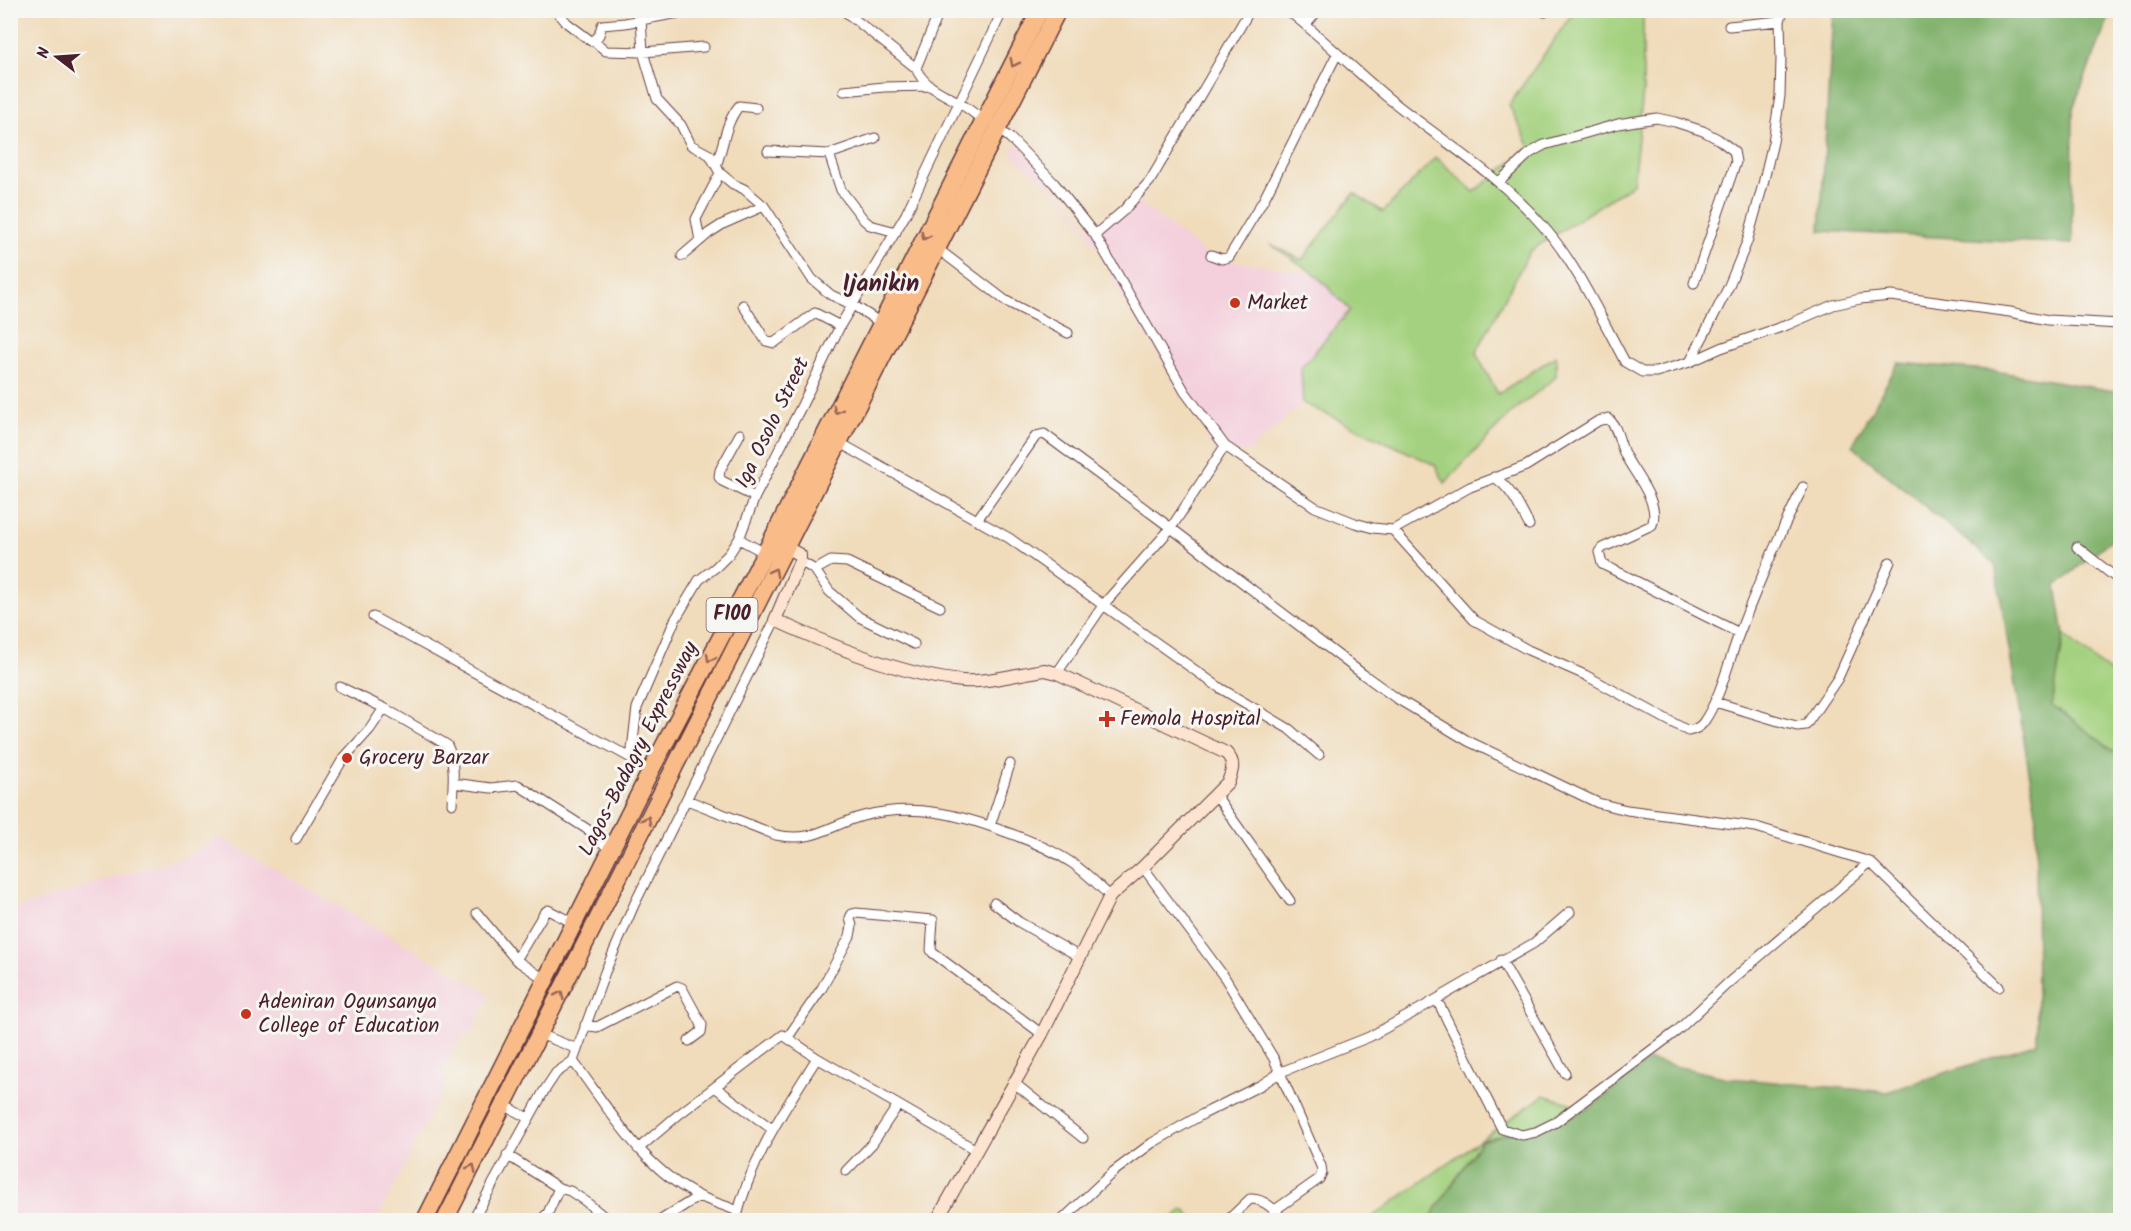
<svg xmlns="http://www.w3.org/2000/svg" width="2131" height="1231" font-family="Kalam,sans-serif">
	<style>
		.built { fill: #f4cfdc }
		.green { fill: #a4d17f; stroke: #777855; stroke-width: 1.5 }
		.forest { fill: #83b36e; stroke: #66694c; stroke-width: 1.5 }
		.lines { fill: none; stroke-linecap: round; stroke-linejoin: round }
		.street-casing { stroke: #633b40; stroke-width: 11 }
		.secondary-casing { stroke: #633b40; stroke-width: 14 }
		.highway-casing { stroke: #633b40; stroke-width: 19 }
		.street { stroke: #fff; stroke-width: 9 }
		.secondary { stroke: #fde4d0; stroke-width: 12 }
		.highway { stroke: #f9bc89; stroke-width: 16 }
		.oneway { stroke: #965 }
		.poi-dot { fill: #c8321e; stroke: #f6f6f2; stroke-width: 2 }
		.labels { text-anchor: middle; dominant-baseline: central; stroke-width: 6; stroke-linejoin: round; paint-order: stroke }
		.shield { fill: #f6f6f2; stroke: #7e6067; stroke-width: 1.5 }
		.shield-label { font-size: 20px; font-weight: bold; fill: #4a1f2b }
		.poi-label { font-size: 21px; fill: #4a1f2b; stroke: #f6f6f2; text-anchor: start }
		.street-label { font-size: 21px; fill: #4a1f2b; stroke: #f6f6f2 }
		.quarter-label { font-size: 24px; font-weight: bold; fill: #4a1f2b; stroke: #f6f6f2 }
	</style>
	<rect width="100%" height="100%" fill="#f6f6f2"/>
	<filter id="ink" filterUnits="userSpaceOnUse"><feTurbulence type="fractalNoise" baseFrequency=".0167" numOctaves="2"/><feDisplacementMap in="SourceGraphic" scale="12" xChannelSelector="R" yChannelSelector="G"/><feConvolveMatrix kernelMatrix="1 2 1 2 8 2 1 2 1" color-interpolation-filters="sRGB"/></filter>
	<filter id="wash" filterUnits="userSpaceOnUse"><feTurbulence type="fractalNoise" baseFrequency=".008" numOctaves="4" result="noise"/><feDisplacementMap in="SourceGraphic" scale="24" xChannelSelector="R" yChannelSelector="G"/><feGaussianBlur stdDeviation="1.35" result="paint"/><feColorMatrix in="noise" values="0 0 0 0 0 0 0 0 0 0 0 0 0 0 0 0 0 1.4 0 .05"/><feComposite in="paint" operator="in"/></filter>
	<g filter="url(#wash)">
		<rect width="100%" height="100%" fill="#f0dbba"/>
		<path class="built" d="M1018 142 1089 228H1097L1129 201 1159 157 1139 202 1210 257 1315 274 1350 310 1301 368 1303 403 1250 451 1217 453 1208 440 1201 421 1182 396 1150 340 1122 297 1112 278 1105 256 1091 241 1087 231 1055 190 1012 155Z
			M219 837 490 994 472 1033 463 1035 453 1051 443 1073 446 1083 377 1220H11V910L128 873 188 856Z"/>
		<path class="green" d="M1574 11H1643V91L1633 184 1530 251 1476 353 1498 394 1556 356V377L1511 413 1445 483 1435 465 1303 403 1301 368 1350 310 1315 274 1270 244 1302 260 1354 193 1383 212 1436 157 1474 192 1530 147 1509 105Z
			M2064 635 2120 681V756L2052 705Z
			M1544 1095 1589 1109 1481 1141 1429 1220H1368Z
			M1184 1209 1194 1220H1170Z"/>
		<path class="forest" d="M1833 11H2115L2111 13 2073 108 2072 244 1820 231Z
			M1898 363 1988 370 2120 392V532L2056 586 2064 635 2052 705 2120 756V1220H1429L1481 1141 1589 1109 1649 1060 1728 1078 1887 1092 2037 1043 2036 813 1995 564 1852 446Z"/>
	</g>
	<g filter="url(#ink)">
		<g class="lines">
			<g class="street-casing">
				<path id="street" d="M556 10 567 23 591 41H594L599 35 602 25 625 23 673 14 707 10
					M843 10 916 68C924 88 944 93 961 104 969 109 976 115 984 121
					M1287 10C1322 37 1353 69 1387 97 1439 139 1498 174 1542 225 1577 264 1600 316 1625 362L1642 372H1656L1690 362 1721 348 1787 325 1833 305 1860 299 1891 296 2010 312 2048 320 2120 324
					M1541 10 1545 12
					M641 19 643 52 657 99 681 125 691 145 710 155 720 173 733 184 744 189 764 206 812 279 831 295 853 305 881 323
					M1306 25 1318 10
					M1729 26 1780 21
					M594 41 606 51 643 52 704 47
					M916 68 940 10
					M844 91 884 87 929 86
					M998 129 1010 138 1054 183 1095 235 1185 392 1225 446 1315 507 1355 523 1373 528 1393 530 1474 620 1528 650 1585 675 1688 731C1694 730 1699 728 1703 723 1721 697 1728 663 1739 634 1758 584 1779 535 1803 487
					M768 151 829 154 875 138
					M829 154 841 190 864 220 870 225 896 232
					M716 166C724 145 725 123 739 106L756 108
					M1499 182 1530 153 1544 145 1618 124 1636 121 1657 118 1675 122 1703 131 1718 139 1734 151 1736 162 1694 283
					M1095 235 1123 211 1150 181 1250 10
					M700 241 696 219 720 173
					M938 249 1006 301 1068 333
					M1211 255 1222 259 1229 257 1264 199 1337 54
					M682 256 709 233 723 224 764 206
					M743 305 766 341 774 343 815 313 840 326
					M1690 362 1728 288 1747 242 1762 188 1773 142 1780 96 1781 58 1780 21 1783 10
					M740 434 720 470 719 477 722 481 755 497
					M840 443 1009 538 1220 688 1289 729 1319 755
					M1494 477C1512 489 1519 506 1529 525
					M977 520 1036 436 1044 434 1171 528 1364 675 1396 698 1468 741 1598 803 1627 810 1756 827 1870 862 1999 987
					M1393 530 1470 487 1526 466 1598 421 1608 418C1619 428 1619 445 1626 457 1635 474 1661 504 1652 525L1602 548 1599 552 1602 564 1739 633
					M739 539 765 553
					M2077 547 2120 581
					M800 561 815 570 829 591 859 617 914 644
					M815 570 831 561 847 562 940 607
					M373 617 631 758 650 772
					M1057 673 1104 604 1171 528 1225 446
					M340 687 384 708
					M1715 702 1785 723 1797 726 1806 725 1838 678 1890 562
					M631 758 637 708 675 620 699 580 716 567 729 554 739 539 755 497 802 405 840 326 906 214 1003 10
					M453 783 491 788 518 785 590 831 612 852
					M1215 794 1290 901
					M687 800 776 835C815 843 829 825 863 816 915 803 958 814 1006 832 1029 840 1051 849 1072 863 1086 872 1098 885 1110 896
					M990 826 1010 764
					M296 839 343 759 370 729 384 708 447 745C456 762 453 786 452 804
					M1143 867 1225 978 1274 1059 1321 1166 1322 1173 1319 1179 1275 1210
					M994 903 1019 922 1080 957
					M477 913 516 960
					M1501 960 1565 1073
					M546 980 516 960 544 913 548 910 575 924
					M1437 1000 1502 1129 1522 1135 1536 1132 1556 1122 1677 1031 1727 984 1870 862
					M585 1025 597 1027 677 986 682 988 702 1025 701 1032 689 1041
					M540 1034 577 1049
					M788 1037 822 988 850 936 852 926 850 918 852 914 856 913 933 920 931 950 933 953 1042 1034
					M573 1061C610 1110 642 1168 699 1196 712 1202 726 1206 738 1211
					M1013 1082 1083 1138
					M716 1088 772 1129
					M504 1105 528 1118
					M638 1149 678 1115 783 1035 817 1058 976 1150
					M507 1155 559 1188 570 1191 585 1201 608 1220
					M846 1171 872 1144 898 1105
					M473 1220 544 1091 556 1073 573 1061 605 972 634 905 775 620
					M541 1220 548 1213 559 1188
					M661 1220 699 1196
					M736 1220C750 1160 784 1110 817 1058
					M1062 1220 1113 1172 1152 1143 1203 1114 1261 1085 1281 1072 1369 1037 1411 1014 1534 943 1570 912
					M1228 1220 1250 1199C1264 1198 1275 1210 1283 1220"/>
			</g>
			<g class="secondary-casing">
				<path id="secondary" d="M787 548 800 555V561L775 620C829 645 904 676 963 681 988 683 1020 673 1045 670L1057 673 1226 753C1236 763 1232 771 1228 782L1143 867 1110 896 1042 1034 937 1220"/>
			</g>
			<g class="highway-casing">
				<path id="highway" d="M425 1220 650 772 765 553 1040 10
					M445 1220 1058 10"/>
			</g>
			<use href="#street" class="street"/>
			<use href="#secondary" class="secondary"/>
			<use href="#highway" class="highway"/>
		</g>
		<defs><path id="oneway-chevron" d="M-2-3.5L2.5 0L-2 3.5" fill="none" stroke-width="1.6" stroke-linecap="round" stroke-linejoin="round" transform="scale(1.5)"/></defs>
		<g class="oneway">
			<use href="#oneway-chevron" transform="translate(1014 63) rotate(117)"/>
			<use href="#oneway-chevron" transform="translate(925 236) rotate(117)"/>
			<use href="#oneway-chevron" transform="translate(837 410) rotate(117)"/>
			<use href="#oneway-chevron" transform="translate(774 572) rotate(-62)"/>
			<use href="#oneway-chevron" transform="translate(710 658) rotate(118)"/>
			<use href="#oneway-chevron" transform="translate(647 820) rotate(-64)"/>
			<use href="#oneway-chevron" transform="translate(560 995) rotate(-64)"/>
			<use href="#oneway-chevron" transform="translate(472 1168) rotate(-63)"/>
		</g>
	</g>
	<g class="poi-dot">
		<circle cx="1235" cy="303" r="6"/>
		<path d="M1104 710h6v6h6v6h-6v6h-6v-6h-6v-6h6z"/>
		<circle cx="347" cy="758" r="6"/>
		<circle cx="246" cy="1014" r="6"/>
	</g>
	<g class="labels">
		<rect class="shield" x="706.5" y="598" width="51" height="34" rx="4.5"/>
		<g class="shield-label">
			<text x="732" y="615">F100</text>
		</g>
		<g class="poi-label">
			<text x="1247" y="303">Market</text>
			<text x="1120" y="719">Femola Hospital</text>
			<text x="359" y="758">Grocery Barzar</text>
			<text x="258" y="1002">Adeniran Ogunsanya<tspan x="258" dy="24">College of Education</tspan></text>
		</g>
		<g class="street-label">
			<text transform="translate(773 423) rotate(-64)">Iga Osolo Street</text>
			<text transform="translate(639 749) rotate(-63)">Lagos-Badagry Expressway</text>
		</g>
		<g class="quarter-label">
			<text x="881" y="284">Ijanikin</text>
		</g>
	</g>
	<rect width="2131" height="1231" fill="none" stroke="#f6f6f2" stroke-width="36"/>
	<g transform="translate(57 57) rotate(287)" stroke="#f6f6f2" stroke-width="4.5" paint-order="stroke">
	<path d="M0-4.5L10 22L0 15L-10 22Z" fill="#4a1f2b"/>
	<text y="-9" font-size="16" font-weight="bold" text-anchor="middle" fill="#4a1f2b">N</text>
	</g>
</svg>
